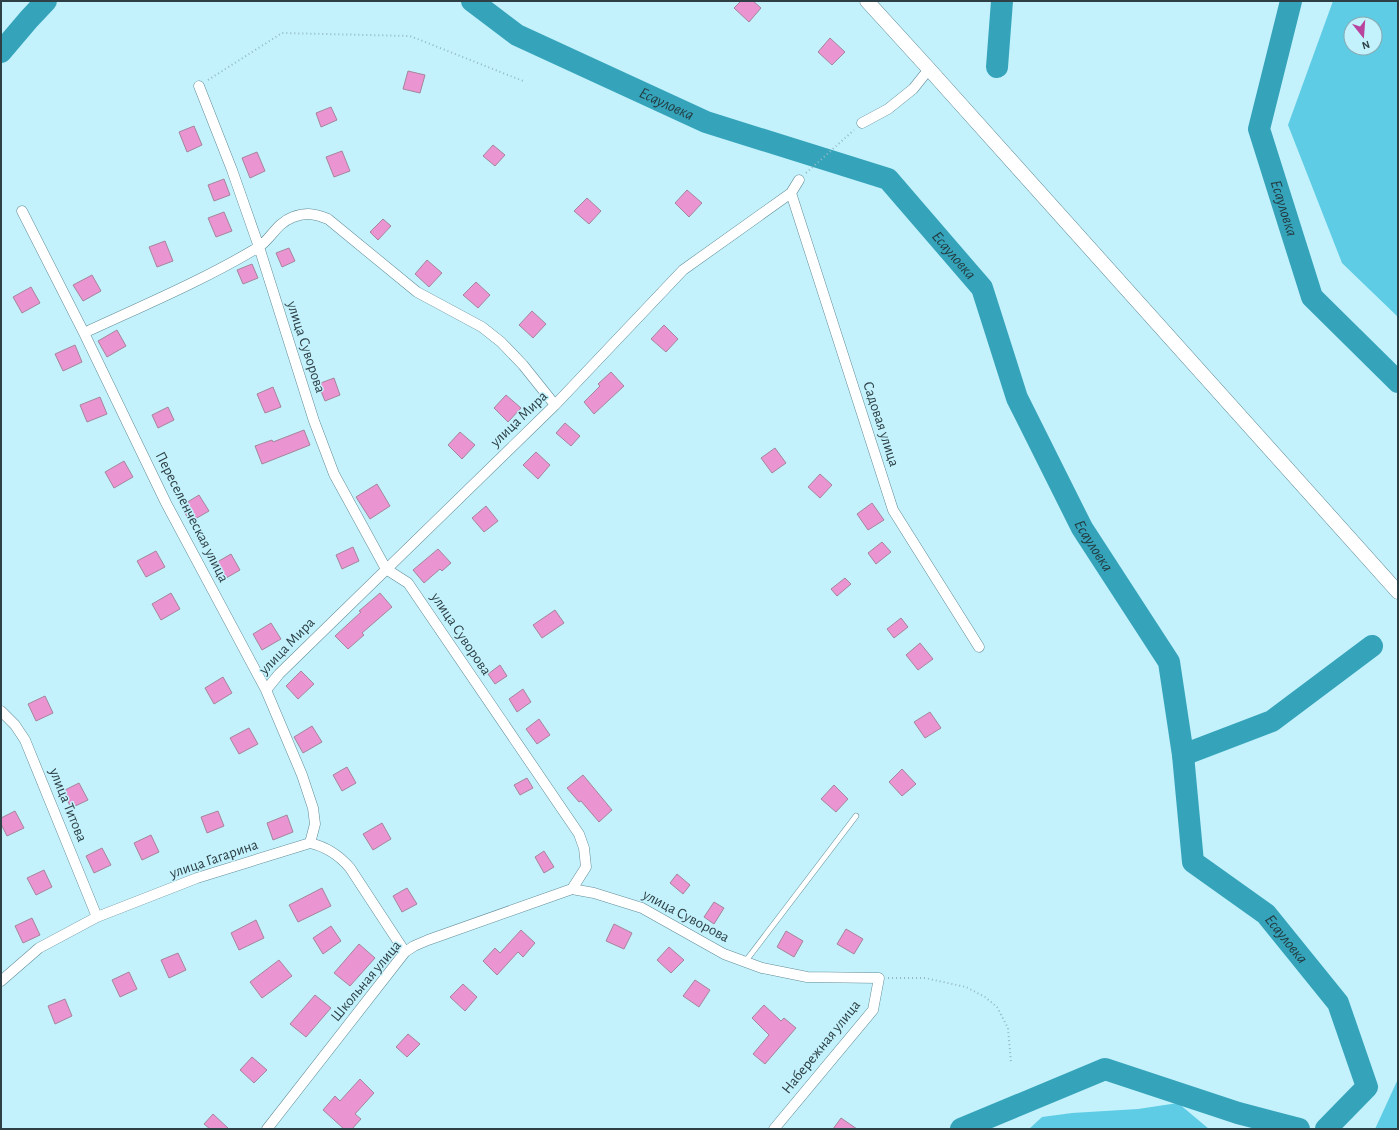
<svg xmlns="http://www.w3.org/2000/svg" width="1399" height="1130" font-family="'Alegreya Sans',sans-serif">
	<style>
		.green { fill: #5fcce5; fill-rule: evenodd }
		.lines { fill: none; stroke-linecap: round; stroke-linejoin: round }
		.river { stroke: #35a4bb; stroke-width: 22 }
		.building { fill: #ea94d1; stroke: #a5859b }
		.lane-casing { stroke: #618c97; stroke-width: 6 }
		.street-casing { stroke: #618c97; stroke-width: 11 }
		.secondary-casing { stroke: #618c97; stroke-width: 15 }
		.path { stroke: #93b9c2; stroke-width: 2; stroke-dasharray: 1 3; stroke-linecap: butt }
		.lane { stroke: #fff; stroke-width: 5 }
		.street { stroke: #fff; stroke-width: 10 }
		.secondary { stroke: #fff; stroke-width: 14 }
		.labels { text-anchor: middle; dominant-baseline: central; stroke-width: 3; stroke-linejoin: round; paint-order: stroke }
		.street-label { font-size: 15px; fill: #2e4045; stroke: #c3f2fd }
		.water-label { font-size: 16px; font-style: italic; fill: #233b40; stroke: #c3f2fd }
	</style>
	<rect width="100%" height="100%" fill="#c3f2fd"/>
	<path class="green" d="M1333 1H1398V317L1342 263 1288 125ZM1351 24H1375V48H1351Z
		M1398 1079V1129H1375Z
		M1178 1103 1209 1129H1029L1042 1117 1072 1113 1138 1109Z"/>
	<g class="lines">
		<g class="river">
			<path id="s1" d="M472 1 517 35 706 122 888 179 982 288 1017 398 1082 528 1169 662 1183 755 1193 862 1266 914 1338 1003 1367 1087 1326 1129"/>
			<path id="s2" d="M1291 1 1259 129 1312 297 1398 382"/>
			<path d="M1 52 29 19 46 1"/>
			<path d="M997 67 1002 1"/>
			<path d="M1183 755 1272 721 1372 646"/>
			<path d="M961 1129 1105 1069 1238 1113 1299 1129"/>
		</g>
	</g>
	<path class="building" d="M741 1H753L761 8 749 22 734 8Z
		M830 38 845 52 832 65 818 52Z
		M408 71 425 75 420 93 403 89Z
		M331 107 337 120 321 127 316 113Z
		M194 126 202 145 187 152 179 132Z
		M493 145 505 155 495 166 483 156Z
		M342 151 350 171 334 177 326 157Z
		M257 152 265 171 250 178 242 158Z
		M224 179 230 195 214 201 208 185Z
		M687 190 702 203 689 217 675 203Z
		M587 198 601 211 589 224 574 211Z
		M224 212 232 231 216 237 208 218Z
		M383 219 391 226 378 240 370 232Z
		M165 241 173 261 157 267 149 247Z
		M289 248 295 261 282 267 276 253Z
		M427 260 442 273 429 287 415 274Z
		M252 264 258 278 243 284 237 270Z
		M92 275 101 291 83 301 73 285Z
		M476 282 490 295 478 308 463 295Z
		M31 287 40 303 22 313 13 297Z
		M532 311 546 324 533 338 519 325Z
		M664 325 678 339 666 352 651 339Z
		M117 330 126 346 107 357 98 341Z
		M75 345 82 362 63 371 55 354Z
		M611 372 624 386 594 414 584 402 600 386 598 384Z
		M334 378 340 395 325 401 318 384Z
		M273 387 281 407 265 413 257 394Z
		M506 395 521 408 508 422 494 408Z
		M100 397 107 414 87 422 80 405Z
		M168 407 174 420 158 428 152 415Z
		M565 423 580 436 571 446 556 433Z
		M304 430 310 445 262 464 255 446 272 440 273 442Z
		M460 432 475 445 462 459 448 445Z
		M775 448 786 463 772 473 761 458Z
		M536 452 550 465 538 479 523 465Z
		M124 461 133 477 114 488 105 472Z
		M820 474 832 485 820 498 808 487Z
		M377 484 390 506 370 519 356 497Z
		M199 495 209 511 190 522 181 506Z
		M872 503 884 520 868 530 857 514Z
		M486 506 498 521 484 532 472 518Z
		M882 542 891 552 876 564 868 553Z
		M353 547 359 561 342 569 336 555Z
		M438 549 451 563 442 571 440 569 424 583 413 570Z
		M156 551 165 567 146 577 137 561Z
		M231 554 240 570 221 581 212 565Z
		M845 578 851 584 837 596 831 589Z
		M171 593 180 609 161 620 152 604Z
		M380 593 392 607 362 633 364 635 348 649 335 636 361 612 359 611Z
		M555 610 564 623 542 638 533 625Z
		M901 618 908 627 894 638 887 629Z
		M271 623 281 639 262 650 253 634Z
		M920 643 933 659 918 670 906 655Z
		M500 665 507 676 495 684 488 674Z
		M301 671 314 684 298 699 286 686Z
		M223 677 232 693 214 704 205 688Z
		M523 689 531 702 517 712 509 699Z
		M45 696 53 713 36 721 28 704Z
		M930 712 941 728 925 738 914 722Z
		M539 719 550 735 537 744 526 729Z
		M312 726 322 742 303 753 294 737Z
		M249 728 258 744 239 754 230 738Z
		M347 767 356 783 342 791 333 775Z
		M902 769 916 784 902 796 889 782Z
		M583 775 612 810 599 822 581 801 579 802 567 788Z
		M527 778 533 788 520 795 514 785Z
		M79 783 88 800 71 808 63 791Z
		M834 785 848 799 836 812 821 799Z
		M15 811 24 828 7 836 1 824V818Z
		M218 811 224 826 207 833 201 817Z
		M287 815 293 832 273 840 267 823Z
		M382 823 391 839 373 850 363 834Z
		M151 835 159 852 142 860 134 843Z
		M102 848 111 865 94 873 86 856Z
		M544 851 554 867 544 873 535 857Z
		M44 870 52 887 36 895 27 878Z
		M677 874 690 885 683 894 670 883Z
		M322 888 331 906 298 922 289 905Z
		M407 888 417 904 402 912 393 896Z
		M714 902 724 908 714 924 704 917Z
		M32 918 40 935 23 943 15 926Z
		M256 920 264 938 239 950 231 933Z
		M614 924 632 933 624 949 606 941Z
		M331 926 341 941 323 954 313 938Z
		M846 929 863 939 854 954 837 944Z
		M521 930 535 943 523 957 518 952 497 975 483 961 495 948 500 953Z
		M786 931 803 941 794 957 777 947Z
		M359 944 375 958 350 986 334 973Z
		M669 947 684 960 671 973 657 960Z
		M178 953 186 970 169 978 161 960Z
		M279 960 292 976 262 998 250 982Z
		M129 972 137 989 120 997 112 980Z
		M695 980 710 990 699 1007 683 996Z
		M463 984 477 997 465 1011 450 997Z
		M315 995 331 1008 306 1037 290 1024Z
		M65 999 72 1016 55 1024 48 1006Z
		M764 1005 781 1021 784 1018 796 1028 765 1064 753 1054 769 1035 752 1018Z
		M408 1034 420 1044 407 1057 396 1047Z
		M252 1057 267 1070 254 1083 240 1070Z
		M360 1079 374 1093 355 1114 361 1119 352 1129H344L323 1110 335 1096 340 1101Z
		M213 1114 229 1129H210L204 1124Z
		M841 1118 857 1129H833Z"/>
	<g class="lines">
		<g class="lane-casing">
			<path id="lane" d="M745 962 856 816"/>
		</g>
		<g class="street-casing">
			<path id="street" d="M199 86 232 170 259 247 314 421 334 474 386 569 408 583 579 834 584 848 586 867 572 889
				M862 123 888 109 913 89 929 69
				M791 193 893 510 979 647
				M22 211 84 333 166 503 266 690 302 775 313 808 315 824 310 843
				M84 333C142 306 202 281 257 248 271 240 275 224 293 217 307 212 315 214 328 219L417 292 482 327 501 342 523 365 555 405
				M266 690 279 674 555 405 683 270 791 193 799 180
				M1 711 15 725 25 740 97 917
				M572 889 594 893 642 908 724 954 762 968 807 977 879 978 873 1010 774 1129
				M1 981 39 948 97 917 197 878 310 843C327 847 339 855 350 868L405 952
				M267 1129 405 952 414 946 428 940 572 889"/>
		</g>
		<g class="secondary-casing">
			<path id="secondary" d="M867 1 929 69 1398 592"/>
		</g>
		<path class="path" d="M208 80 282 33 410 36 523 81
			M806 173 854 130
			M888 978H925L966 987 985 997 997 1007 1008 1028 1011 1063"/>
		<use href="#lane" class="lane"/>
		<use href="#street" class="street"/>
		<use href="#secondary" class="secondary"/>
	</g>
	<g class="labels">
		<g class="street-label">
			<text transform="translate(306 347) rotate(72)">улица Суворова</text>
			<text transform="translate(519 419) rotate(-44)">улица Мира</text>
			<text transform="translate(881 424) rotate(72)">Садовая улица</text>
			<text transform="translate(192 517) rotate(63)">Переселенческая улица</text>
			<text transform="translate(461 634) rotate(56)">улица Суворова</text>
			<text transform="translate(287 646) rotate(-46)">улица Мира</text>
			<text transform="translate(68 805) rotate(68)">улица Титова</text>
			<text transform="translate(214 859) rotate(-19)">улица Гагарина</text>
			<text transform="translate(686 916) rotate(28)">улица Суворова</text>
			<text transform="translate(366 981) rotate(-50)">Школьная улица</text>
			<text transform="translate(821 1047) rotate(-51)">Набережная улица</text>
		</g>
		<g class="water-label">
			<text stroke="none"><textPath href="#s1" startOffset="221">Есауловка</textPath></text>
			<text stroke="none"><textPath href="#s2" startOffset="215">Есауловка</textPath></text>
			<text stroke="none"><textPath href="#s1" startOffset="556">Есауловка</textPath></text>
			<text stroke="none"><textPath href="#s1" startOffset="881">Есауловка</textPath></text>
			<text stroke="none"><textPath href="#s1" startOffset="1343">Есауловка</textPath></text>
		</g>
	</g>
	<rect width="1399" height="1130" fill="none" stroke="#2e4045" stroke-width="4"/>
	<g transform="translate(1363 36) rotate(163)"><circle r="19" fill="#c3f2fd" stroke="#87abb3"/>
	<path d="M0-3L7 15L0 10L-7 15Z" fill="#b8449d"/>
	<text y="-6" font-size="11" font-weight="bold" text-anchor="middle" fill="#2e4045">N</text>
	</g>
</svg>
